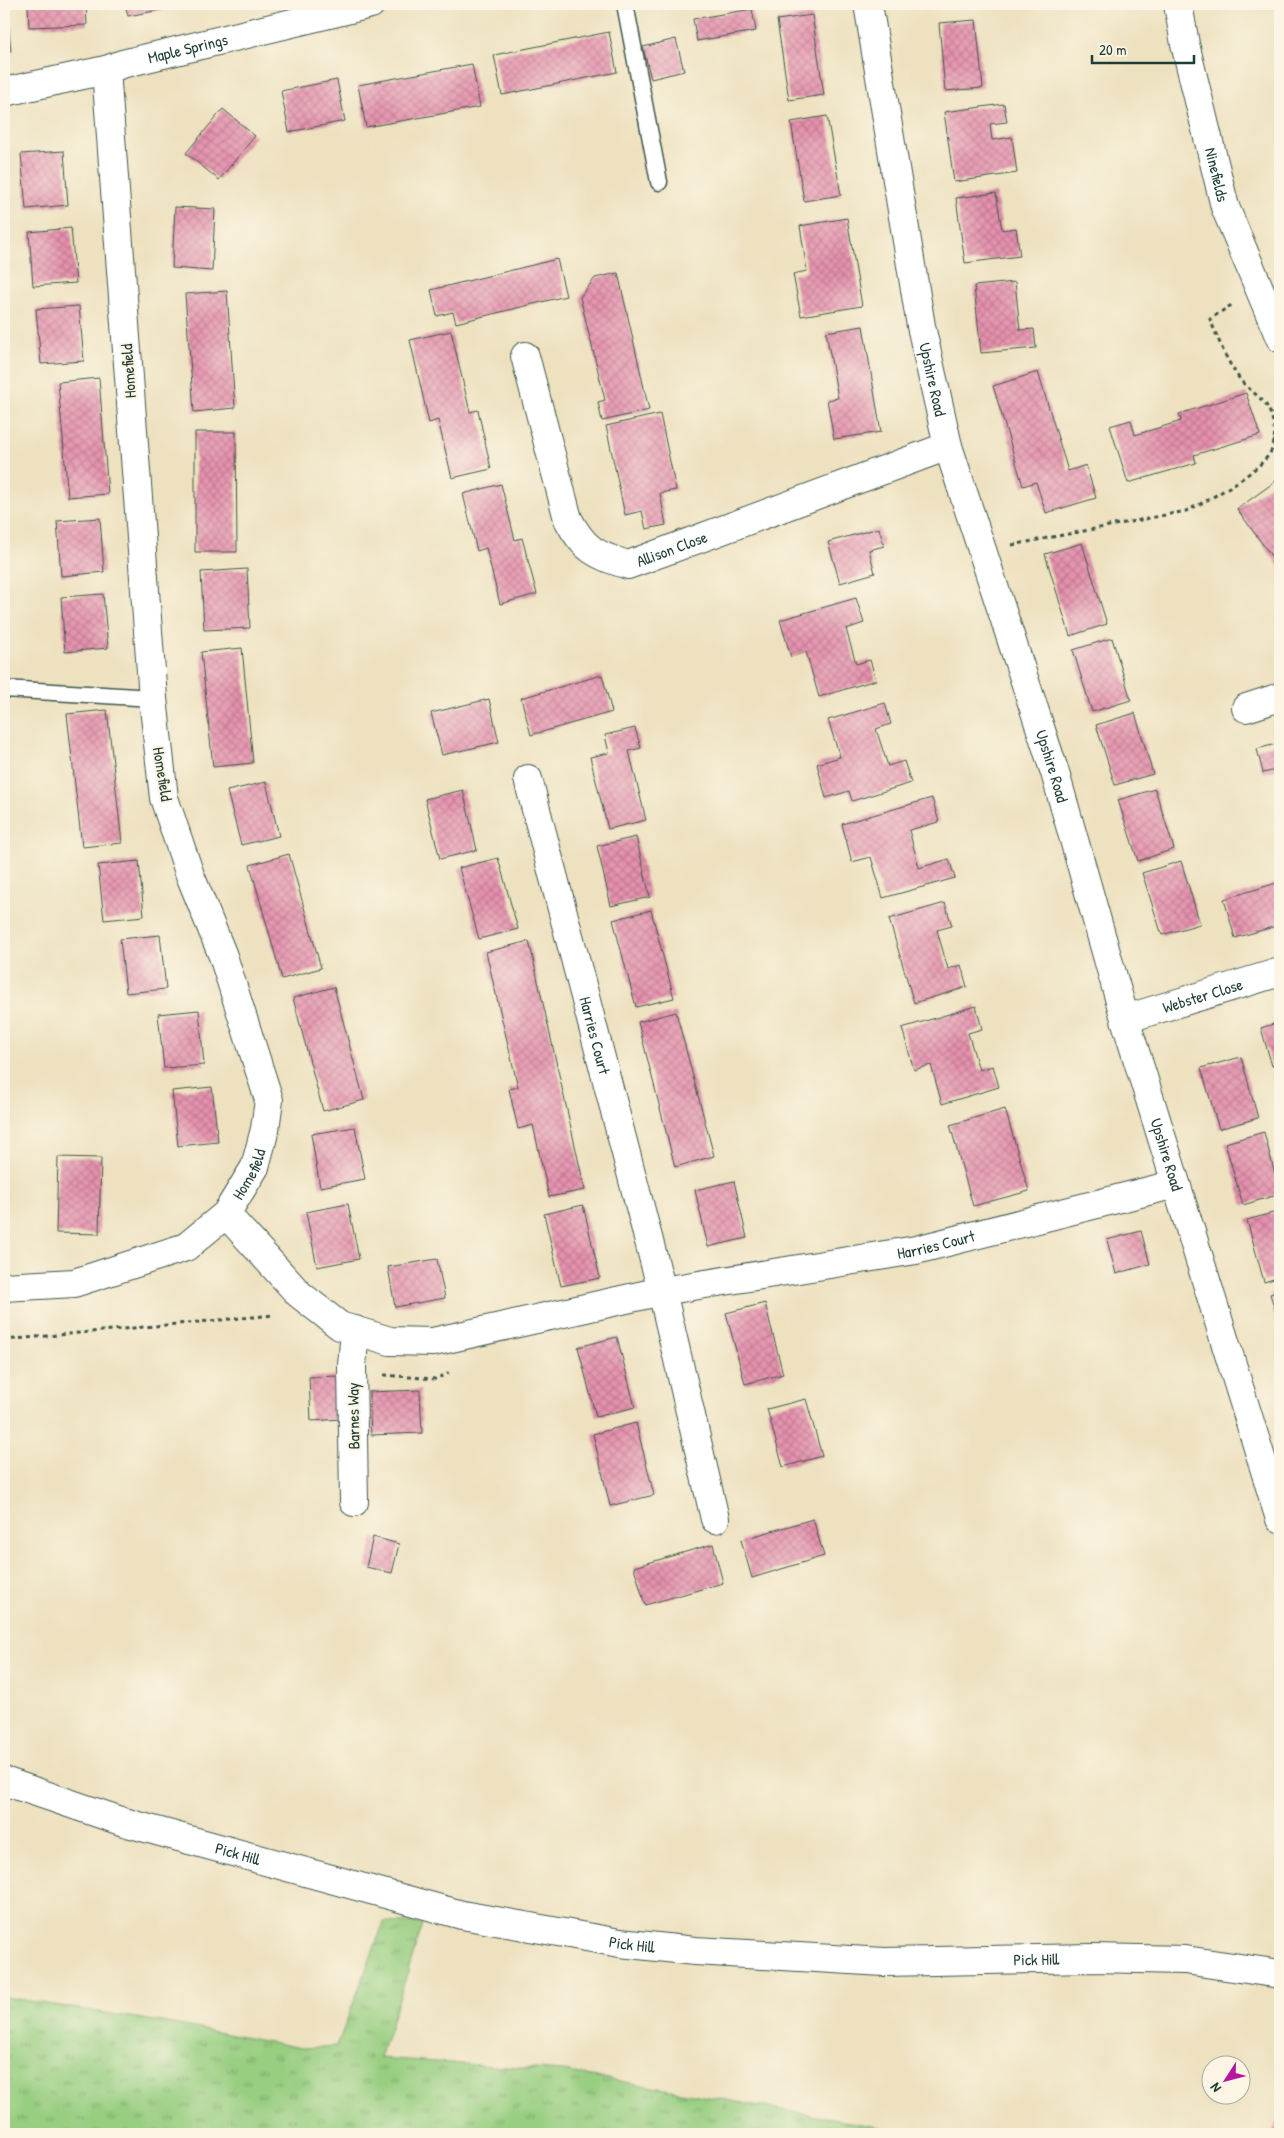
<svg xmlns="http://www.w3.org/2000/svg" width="1284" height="2138" font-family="'Patrick Hand',sans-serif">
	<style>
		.grass { fill: url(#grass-tufts); stroke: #5b865a }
		.building { fill: url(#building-cross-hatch) }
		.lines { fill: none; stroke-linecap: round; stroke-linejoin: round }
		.lane-casing { stroke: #3e5649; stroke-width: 19 }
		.street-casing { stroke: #3e5649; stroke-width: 30 }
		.secondary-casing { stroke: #3e5649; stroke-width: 30 }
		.path { stroke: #3e5649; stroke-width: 3; stroke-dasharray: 4 4; stroke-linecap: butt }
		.lane { stroke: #fff; stroke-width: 16 }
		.street { stroke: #fff; stroke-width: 28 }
		.secondary { stroke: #fff; stroke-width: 28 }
		.labels { text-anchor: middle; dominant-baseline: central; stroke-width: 4; stroke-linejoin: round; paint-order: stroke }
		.street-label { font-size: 16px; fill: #1f3d34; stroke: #fcf5e5 }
	</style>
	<defs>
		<pattern id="grass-tufts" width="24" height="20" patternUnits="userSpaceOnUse" patternTransform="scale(1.25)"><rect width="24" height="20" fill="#97ce80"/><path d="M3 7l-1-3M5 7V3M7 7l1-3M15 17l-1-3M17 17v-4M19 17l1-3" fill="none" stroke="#7ba86a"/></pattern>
		<pattern id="building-cross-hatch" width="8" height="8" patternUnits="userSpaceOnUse" patternTransform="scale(1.25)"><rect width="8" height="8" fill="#e691ae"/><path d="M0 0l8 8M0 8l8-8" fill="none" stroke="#ba788e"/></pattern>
	</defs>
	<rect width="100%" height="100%" fill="#fcf5e5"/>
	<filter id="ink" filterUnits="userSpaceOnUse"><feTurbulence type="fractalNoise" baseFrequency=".02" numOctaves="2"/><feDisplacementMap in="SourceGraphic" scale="10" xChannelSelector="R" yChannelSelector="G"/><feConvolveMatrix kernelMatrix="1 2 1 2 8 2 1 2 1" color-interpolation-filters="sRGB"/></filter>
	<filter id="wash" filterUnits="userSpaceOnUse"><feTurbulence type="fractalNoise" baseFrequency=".0096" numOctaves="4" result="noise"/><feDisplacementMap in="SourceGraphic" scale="20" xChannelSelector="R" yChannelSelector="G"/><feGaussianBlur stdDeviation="1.12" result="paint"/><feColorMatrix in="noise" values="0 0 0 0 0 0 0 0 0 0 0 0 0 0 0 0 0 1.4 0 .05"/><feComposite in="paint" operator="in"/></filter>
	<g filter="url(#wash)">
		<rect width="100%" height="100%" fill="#ede1bf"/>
		<path class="grass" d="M384 1922 423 1924 380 2058 563 2071 917 2134H4V1997L168 2023 302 2048 337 2046Z"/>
		<g id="blocks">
			<path class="building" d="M28 4H86L87 25 29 27Z
				M125 4H186V5L128 16Z
				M752 9 756 31 697 41 693 19Z
				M4 12H7L11 51 4 52Z
				M812 15 824 95 789 100 777 20Z
				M976 20 983 88 945 91 939 23Z
				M609 32 617 72 502 95 494 55Z
				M676 39 684 71 651 79 643 47Z
				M472 64 480 107 366 127 358 85Z
				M337 80 345 121 289 132 281 91Z
				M1004 104 1007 122 990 124 992 140 1012 137 1017 173 954 182 944 112Z
				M223 109 255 136 219 180 186 153Z
				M827 116 841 195 804 201 791 122Z
				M64 151 68 205 26 209 21 154Z
				M996 193 1002 230 1016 228 1020 256 965 263 956 198Z
				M175 207 215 209 212 271 172 268Z
				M847 218 862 306 801 316 793 274 807 271 800 226Z
				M71 228 76 283 33 286 29 232Z
				M557 259 566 296 456 323 453 312 437 316 431 290Z
				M618 273 649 410 602 421 598 402 605 400 580 297 595 278Z
				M1015 282 1020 330 1034 329 1036 348 981 353 974 286Z
				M227 291 235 408 194 412 185 294Z
				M79 306 84 361 41 364 36 309Z
				M863 326 881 432 834 439 827 400 838 398 826 332Z
				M451 331 470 412 478 410 491 469 452 478 438 420 429 423 410 340Z
				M1038 372 1068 471 1086 465 1096 498 1046 513 1036 482 1023 486 993 386Z
				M99 378 108 494 68 497 58 382Z
				M1246 393 1260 435 1194 455 1196 463 1128 483 1110 426 1131 420 1135 435 1181 421 1179 414Z
				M660 414 676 490 660 493 666 525 646 529 642 511 625 515 606 426Z
				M195 432H236L237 552H195Z
				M1276 481 1280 487V568L1237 509Z
				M501 484 515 540 522 538 537 594 500 604 486 548 477 551 463 494Z
				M100 518 104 572 61 576 57 521Z
				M879 528 884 546 869 550 875 573 840 583 828 542Z
				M1082 543 1107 624 1070 636 1045 554Z
				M247 569 250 628 204 630 201 572Z
				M103 594 108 648 65 652 61 597Z
				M856 598 864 623 846 629 856 664 870 660 876 680 819 697 806 652 791 657 780 620Z
				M1112 638 1131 700 1092 712 1073 650Z
				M242 648 253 763 213 767 201 652Z
				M602 675 612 712 531 735 521 698Z
				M489 699 499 742 442 755 431 713Z
				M885 703 891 724 876 729 888 766 904 761 911 783 852 801 849 791 826 798 817 764 840 757 828 720Z
				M107 710 122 843 82 847 67 714Z
				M1135 713 1153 774 1115 785 1096 725Z
				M635 728 641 748 629 751 646 820 608 829 590 757 609 753 605 735Z
				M1280 743V769L1263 773 1257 749Z
				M266 782 279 836 241 845 227 791Z
				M1155 789 1174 849 1138 861 1118 800Z
				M463 790 477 850 440 859 425 799Z
				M932 798 939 822 909 830 919 868 949 859 955 878 883 898 871 857 852 862 842 824Z
				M636 837 650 897 611 906 597 846Z
				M289 854 321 968 282 979 250 865Z
				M498 858 518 929 479 939 459 868Z
				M139 861 144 916 104 920 98 865Z
				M1181 861 1200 924 1162 935 1142 873Z
				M1280 882V925L1235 938 1224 899Z
				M945 903 952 926 937 930 948 969 961 965 967 987 914 1003 889 919Z
				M651 910 674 998 636 1007 613 920Z
				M160 935 166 989 126 993 120 939Z
				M529 941 585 1190 549 1197 533 1125 518 1129 509 1089 518 1087 486 952Z
				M334 987 364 1100 323 1111 293 998Z
				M976 1006 982 1029 968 1033 979 1070 993 1066 999 1087 942 1104 931 1065 914 1070 902 1028Z
				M199 1010 204 1065 164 1068 158 1014Z
				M676 1012 714 1156 675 1167 638 1022Z
				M1280 1022V1063L1272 1066 1261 1028Z
				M1241 1057 1258 1118 1219 1129 1201 1068Z
				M212 1087 218 1142 178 1146 172 1091Z
				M1005 1109 1029 1191 973 1206 950 1125Z
				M355 1127 365 1179 320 1187 311 1134Z
				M1264 1132 1280 1194 1243 1205 1225 1143Z
				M58 1157 101 1158 99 1234 56 1233Z
				M734 1181 747 1238 708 1247 695 1190Z
				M348 1204 359 1259 317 1267 306 1212Z
				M583 1205 600 1278 561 1286 544 1214Z
				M1280 1211V1277L1264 1282 1247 1220Z
				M1141 1231 1150 1264 1116 1274 1107 1240Z
				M437 1259 445 1298 395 1307 388 1267Z
				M1280 1291V1327L1270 1294Z
				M765 1303 783 1374 745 1384 726 1313Z
				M617 1337 635 1407 596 1417 578 1347Z
				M340 1376 342 1419 311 1421 309 1377Z
				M420 1390 422 1433 371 1435 369 1392Z
				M806 1399 822 1456 783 1467 767 1409Z
				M636 1423 654 1495 610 1506 593 1434Z
				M813 1519 824 1556 752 1578 741 1540Z
				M373 1537 399 1544 392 1573 366 1567Z
				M713 1544 723 1583 645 1605 634 1567Z
				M1280 2119V2134H1270Z"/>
		</g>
	</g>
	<g filter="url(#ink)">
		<use href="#blocks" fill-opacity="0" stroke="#3e5649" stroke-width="1"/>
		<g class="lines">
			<g class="lane-casing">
				<path id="lane" d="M625 4 659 182
					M4 689 153 698"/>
			</g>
			<g class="street-casing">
				<g id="street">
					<path id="s1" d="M1178 4 1185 44 1225 207 1280 338"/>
					<path id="s2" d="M4 92 106 70 122 64 371 4"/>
					<path id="s3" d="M525 356 568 519C584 550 596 555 628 565L948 446"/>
					<path d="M1246 708 1280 697"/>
					<path id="s4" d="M528 779 662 1291 715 1519"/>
					<path id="s5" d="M1125 1019 1280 972"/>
					<path id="s6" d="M226 1214 299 1294 340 1326 390 1341 433 1342 662 1291 916 1250 1176 1184"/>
					<path id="s7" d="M4 1287 74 1283 186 1247 226 1214 255 1167 265 1129 269 1100 223 956 190 875 164 798 153 698 106 70"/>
					<path d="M354 1502 352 1366 355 1330"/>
					<path id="s8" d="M4 1781 124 1822 462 1915 620 1943 695 1951 884 1962 1093 1958 1185 1960 1280 1974"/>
				</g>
			</g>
			<g class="secondary-casing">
				<g id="secondary">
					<path id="s9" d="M868 4 921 326 948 446 1055 773 1125 1019 1280 1519"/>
				</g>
			</g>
			<path class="path" d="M1273 441 1280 442
				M1012 545 1186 511C1206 502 1265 469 1272 449 1277 434 1274 421 1268 408 1261 396 1247 389 1239 378 1226 360 1218 339 1210 319L1233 304
				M4 1340 274 1315
				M384 1375 435 1379 449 1373"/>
			<use href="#lane" class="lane"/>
			<use href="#street" class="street"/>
			<use href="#secondary" class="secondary"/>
		</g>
	</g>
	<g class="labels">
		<g class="street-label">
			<text stroke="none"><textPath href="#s2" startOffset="189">Maple Springs</textPath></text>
			<text stroke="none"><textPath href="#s1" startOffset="175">Ninefields</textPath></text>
			<text transform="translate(128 371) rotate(-94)">Homefield</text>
			<text stroke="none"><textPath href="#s9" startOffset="381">Upshire Road</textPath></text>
			<text stroke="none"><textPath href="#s3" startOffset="294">Allison Close</textPath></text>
			<text stroke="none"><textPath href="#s9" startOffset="786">Upshire Road</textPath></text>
			<text transform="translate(163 774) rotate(81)">Homefield</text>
			<text stroke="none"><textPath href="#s5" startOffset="81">Webster Close</textPath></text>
			<text stroke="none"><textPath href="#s4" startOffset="265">Harries Court</textPath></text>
			<text stroke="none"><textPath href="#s9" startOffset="1191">Upshire Road</textPath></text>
			<text stroke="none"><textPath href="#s7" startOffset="286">Homefield</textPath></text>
			<text stroke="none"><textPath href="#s6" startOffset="768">Harries Court</textPath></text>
			<text transform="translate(353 1416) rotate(-91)">Barnes Way</text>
			<text stroke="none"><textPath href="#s8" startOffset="245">Pick Hill</textPath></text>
			<text stroke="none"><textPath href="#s8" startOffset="650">Pick Hill</textPath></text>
			<text stroke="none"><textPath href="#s8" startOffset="1055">Pick Hill</textPath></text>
		</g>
	</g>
	<rect width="1284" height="2138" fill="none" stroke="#fcf5e5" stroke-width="20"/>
	<g transform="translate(1226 2080) rotate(234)"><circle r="24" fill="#fcf5e5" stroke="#a4ab9e"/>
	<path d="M0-4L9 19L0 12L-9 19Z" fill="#b5179e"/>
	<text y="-8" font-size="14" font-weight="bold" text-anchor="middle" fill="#1f3d34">N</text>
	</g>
	<path d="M1092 55v8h102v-8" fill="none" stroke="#1f3d34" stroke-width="2.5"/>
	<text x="1099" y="55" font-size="15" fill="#1f3d34" stroke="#fcf5e5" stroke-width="4" paint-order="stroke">20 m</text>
</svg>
